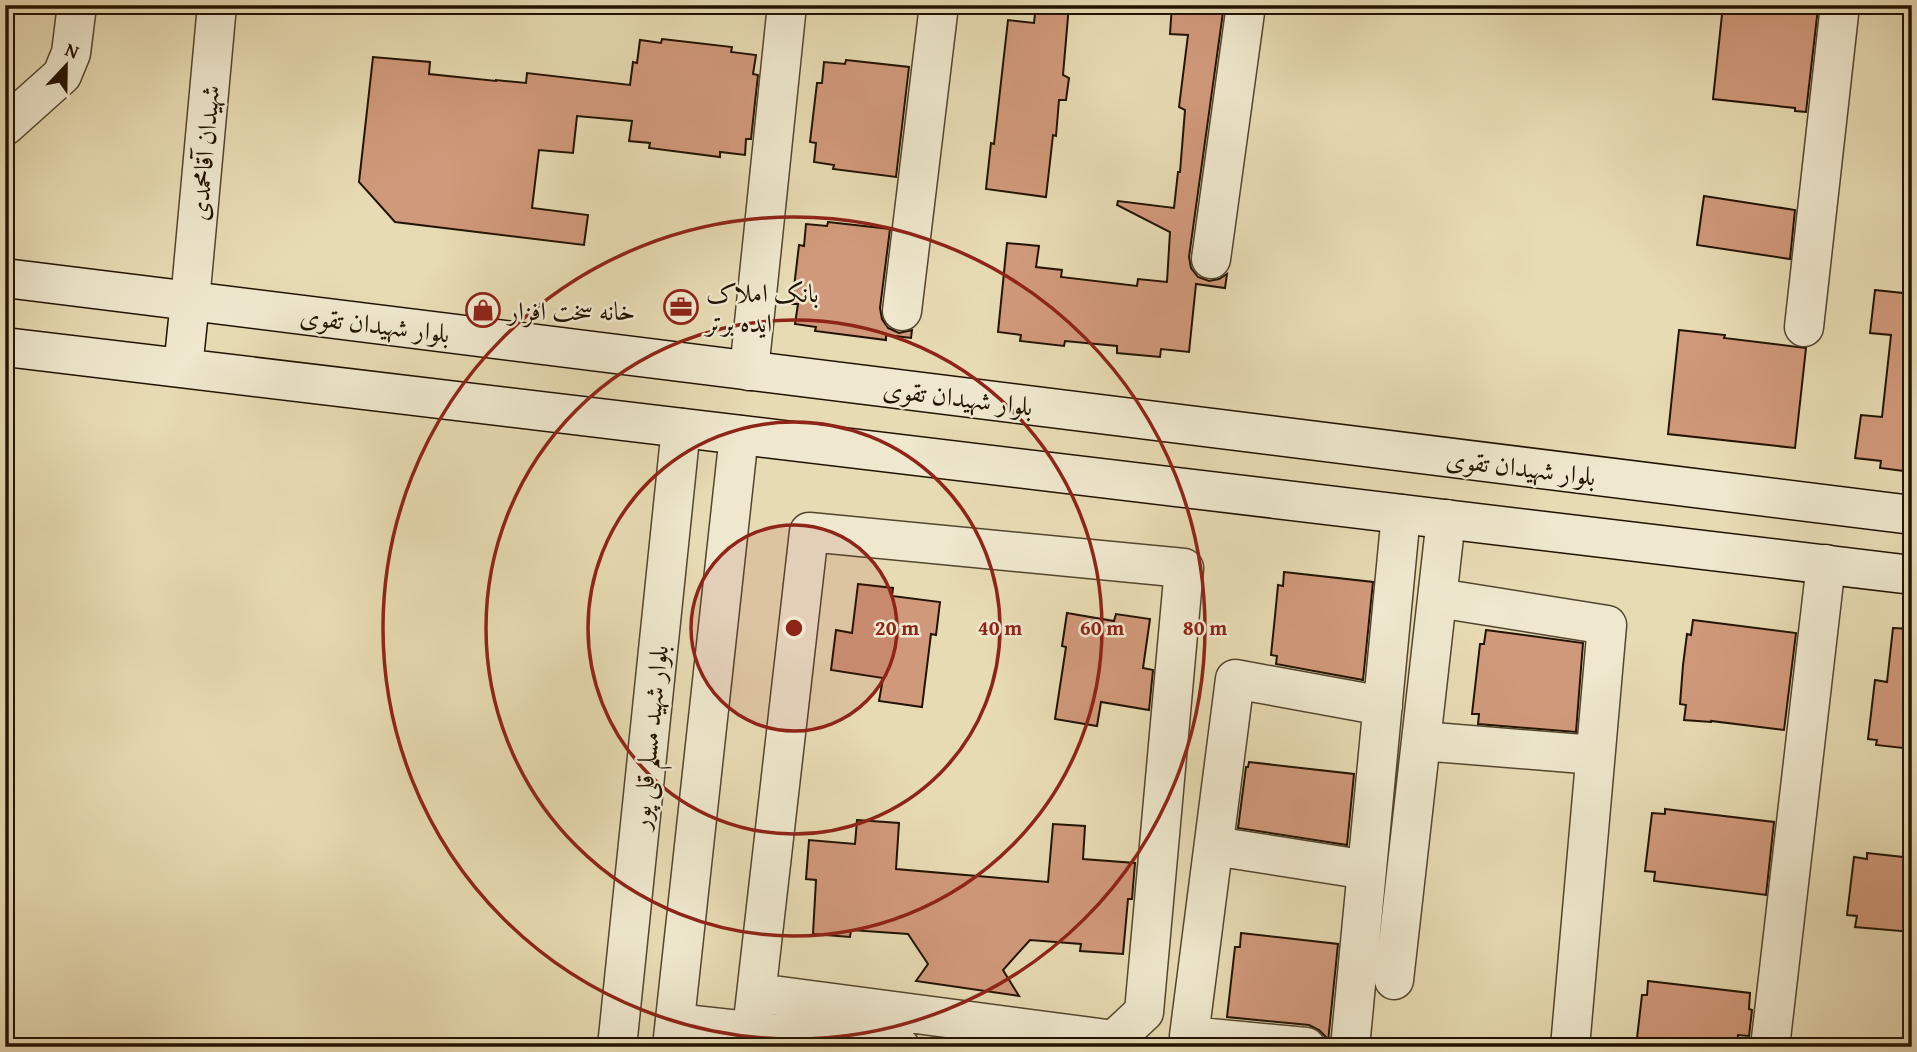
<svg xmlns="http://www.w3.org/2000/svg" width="1917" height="1052" font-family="'Gentium Book Plus',Amiri,serif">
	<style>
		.building { fill: #d1997b; stroke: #221300; stroke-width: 2 }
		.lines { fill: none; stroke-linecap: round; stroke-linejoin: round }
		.minor-casing { stroke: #53452d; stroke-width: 41 }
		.tertiary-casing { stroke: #53452d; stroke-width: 41 }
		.secondary-casing { stroke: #221300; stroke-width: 41 }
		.minor { stroke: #efe8ce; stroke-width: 38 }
		.tertiary { stroke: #efe8ce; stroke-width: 38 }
		.secondary { stroke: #efe8ce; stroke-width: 38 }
		.ring { fill: none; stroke: #8f2418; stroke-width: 3.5 }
		.labels { text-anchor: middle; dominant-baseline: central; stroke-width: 5; stroke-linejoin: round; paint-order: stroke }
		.street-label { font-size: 26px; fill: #221300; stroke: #efe8ce }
		.poi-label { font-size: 26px; fill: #221300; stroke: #efe8ce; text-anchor: start }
		.centre { fill: #8f2418; stroke: #efe8ce; stroke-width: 3.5 }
		.ring-label { font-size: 21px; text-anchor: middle; font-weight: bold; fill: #8f2418; stroke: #efe8ce; stroke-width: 5; stroke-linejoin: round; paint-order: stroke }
	</style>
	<rect width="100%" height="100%" fill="#e7dbb3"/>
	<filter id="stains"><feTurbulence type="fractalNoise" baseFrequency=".00286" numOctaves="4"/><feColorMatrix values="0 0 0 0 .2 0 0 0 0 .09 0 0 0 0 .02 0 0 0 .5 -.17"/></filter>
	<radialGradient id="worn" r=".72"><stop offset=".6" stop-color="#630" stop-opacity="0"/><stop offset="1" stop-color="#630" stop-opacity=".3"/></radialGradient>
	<path class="building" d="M1036 5H1069L1063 75 1069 78 1066 100H1059L1056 136 1053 135 1046 197 986 189 991 143 994 144 1008 20 1034 23Z
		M1172 5H1224L1189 257 1191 268 1198 277 1209 281 1219 279 1227 274 1225 288 1196 284 1189 352 1161 349 1160 357 1117 353V346L1065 341 1064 346 1020 341 1021 335 998 332 1007 243 1039 246 1036 267 1062 270 1061 277 1137 286 1138 279 1167 282 1170 232 1117 205 1118 201 1174 208 1178 172H1180L1185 110 1179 107 1188 35 1170 34Z
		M1723 5H1790L1818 8 1806 112 1795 111V108L1713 99Z
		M662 39 732 47 731 52 756 55 753 74 758 75 751 139H746L745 155 720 152V157L649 148 650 143 629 141 632 121 577 116 573 153 539 150 532 208 588 215 584 245 395 222 359 182 373 57 430 62 429 74 496 81V80L526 83 527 73 630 85 633 62 637 63 640 40 661 43Z
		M846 60 909 67 896 177 833 169 834 165 814 162 816 143 810 142 817 83H822L824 62 845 64Z
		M1704 196 1795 210 1790 259 1697 245Z
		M828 222 890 229 880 308 882 319 888 328 899 333 912 330 911 338 886 335V340L815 331 816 327 795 324 798 304H792L799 245 804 246 806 224 827 226Z
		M1875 290 1912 294V472L1880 468 1881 461 1855 458 1861 415 1882 417 1891 335 1870 333Z
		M1679 330 1725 335 1724 338 1806 348 1795 448 1668 434Z
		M1284 572 1373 582 1363 680 1276 664 1277 656 1271 655 1275 616 1278 585 1283 586Z
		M858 584 893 588 892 596 940 602 936 635 931 634 922 707 879 701 883 678 831 670 836 630 852 633Z
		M1067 613 1114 621 1116 614 1150 619 1143 668 1153 670 1149 710 1101 702 1097 726 1055 719 1066 647 1062 646Z
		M1693 620 1796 633 1784 730 1711 721V722L1684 720 1686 705 1680 704 1683 665 1687 634 1691 635Z
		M1893 628 1912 629V749L1876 745 1877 740 1868 739 1875 680 1887 682Z
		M1486 630 1583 643 1576 732 1478 724 1479 714H1472L1480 644H1484Z
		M1249 762 1354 774 1347 845 1238 828 1246 767H1248Z
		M1665 809 1774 822 1766 895 1654 881 1655 872 1645 871 1652 813 1665 814Z
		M857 820 899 823 896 869 1048 882 1053 824 1085 826 1083 859 1135 863 1132 899H1128L1123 954 1080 951 1081 944 1030 940 1003 970 1019 996 916 981 928 964 908 934 851 930 850 937 813 934 816 880 806 879 809 840 855 844Z
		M1867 853 1912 858V932L1855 927 1857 916 1847 915 1854 857 1867 859Z
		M1241 933 1338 944 1328 1042H1327L1326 1037 1319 1030 1309 1025 1227 1017 1235 947H1240Z
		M1648 981 1750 993 1749 1009 1752 1010 1749 1036 1738 1035 1737 1047H1636L1642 995H1647Z"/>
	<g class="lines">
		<g class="minor-casing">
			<path id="minor" d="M5 126 62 75 71 53 77 5
				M1211 259 1246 5
				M902 311 939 5
				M1804 327 1840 5
				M749 371 787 5
				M1438 598 1607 625 1570 1047
				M1421 741 1595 755
				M1214 846 1367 870
				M1394 980 1446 519
				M675 1023 900 1047
				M750 1047 809 532 1184 568 1144 1012 1114 1040 757 993
				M1306 1047 1189 1036 1235 679 1383 706
				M1350 1047 1401 514
				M1770 1047 1826 564"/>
		</g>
		<g class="tertiary-casing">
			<path id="tertiary" d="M190 301 217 5
				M617 1047 681 428
				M672 1047 739 435"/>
		</g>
		<g class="secondary-casing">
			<path id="secondary" d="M5 278 1912 515
				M5 347 1912 575
				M183 368 190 301"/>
		</g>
		<use href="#minor" class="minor"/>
		<use href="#tertiary" class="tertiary"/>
		<use href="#secondary" class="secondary"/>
	</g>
	<circle cx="794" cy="628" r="103" fill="#8f2418" fill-opacity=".12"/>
	<g class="ring">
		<circle cx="794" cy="628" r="103"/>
		<circle cx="794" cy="628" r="206"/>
		<circle cx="794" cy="628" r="308"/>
		<circle cx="794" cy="628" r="411"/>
	</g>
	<defs>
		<g id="office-ring" transform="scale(1.75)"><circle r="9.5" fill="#efe8ce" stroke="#8f2418" stroke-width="1.5"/><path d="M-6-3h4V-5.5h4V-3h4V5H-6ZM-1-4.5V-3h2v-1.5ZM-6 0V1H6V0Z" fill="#8f2418"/></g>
		<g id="shop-ring" transform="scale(1.75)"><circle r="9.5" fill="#efe8ce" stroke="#8f2418" stroke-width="1.5"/><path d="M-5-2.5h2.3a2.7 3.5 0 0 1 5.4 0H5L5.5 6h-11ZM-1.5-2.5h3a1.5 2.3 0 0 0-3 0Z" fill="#8f2418"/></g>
	</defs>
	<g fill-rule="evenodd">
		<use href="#office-ring" x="681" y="307"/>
		<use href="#shop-ring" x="483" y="310"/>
	</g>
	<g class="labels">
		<g class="street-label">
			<text transform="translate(204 153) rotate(-85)">شهیدان آقامحمدی</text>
			<text transform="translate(375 324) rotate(7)">بلوار شهیدان تقوی</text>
			<text transform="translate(958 397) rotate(7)">بلوار شهیدان تقوی</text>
			<text transform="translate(1521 467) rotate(7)">بلوار شهیدان تقوی</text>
			<text transform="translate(649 737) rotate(-84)">بلوار شهید مسلم قلی پور</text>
		</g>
		<g class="poi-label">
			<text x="706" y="292">بانک املاک<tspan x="706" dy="30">ایده برتر</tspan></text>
			<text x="508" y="310">خانه سخت افزار</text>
		</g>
	</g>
	<circle cx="794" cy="628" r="10" class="centre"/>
	<g class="ring-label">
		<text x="897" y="635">20 m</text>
		<text x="1000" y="635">40 m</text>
		<text x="1102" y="635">60 m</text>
		<text x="1205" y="635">80 m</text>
	</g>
	<rect width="1917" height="1052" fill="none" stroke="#e7dbb3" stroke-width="28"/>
	<rect x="7" y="7" width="1903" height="1038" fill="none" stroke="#221300" stroke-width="3.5"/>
	<rect x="14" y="14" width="1889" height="1024" fill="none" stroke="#221300" stroke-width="2"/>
	<g transform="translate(66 66) rotate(22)" stroke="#efe8ce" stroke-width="5" paint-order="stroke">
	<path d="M0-5L12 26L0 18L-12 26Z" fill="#221300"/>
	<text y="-10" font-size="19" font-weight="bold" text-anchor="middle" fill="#221300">N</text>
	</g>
	<rect width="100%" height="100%" filter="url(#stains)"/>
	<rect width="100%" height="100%" fill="url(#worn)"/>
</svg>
